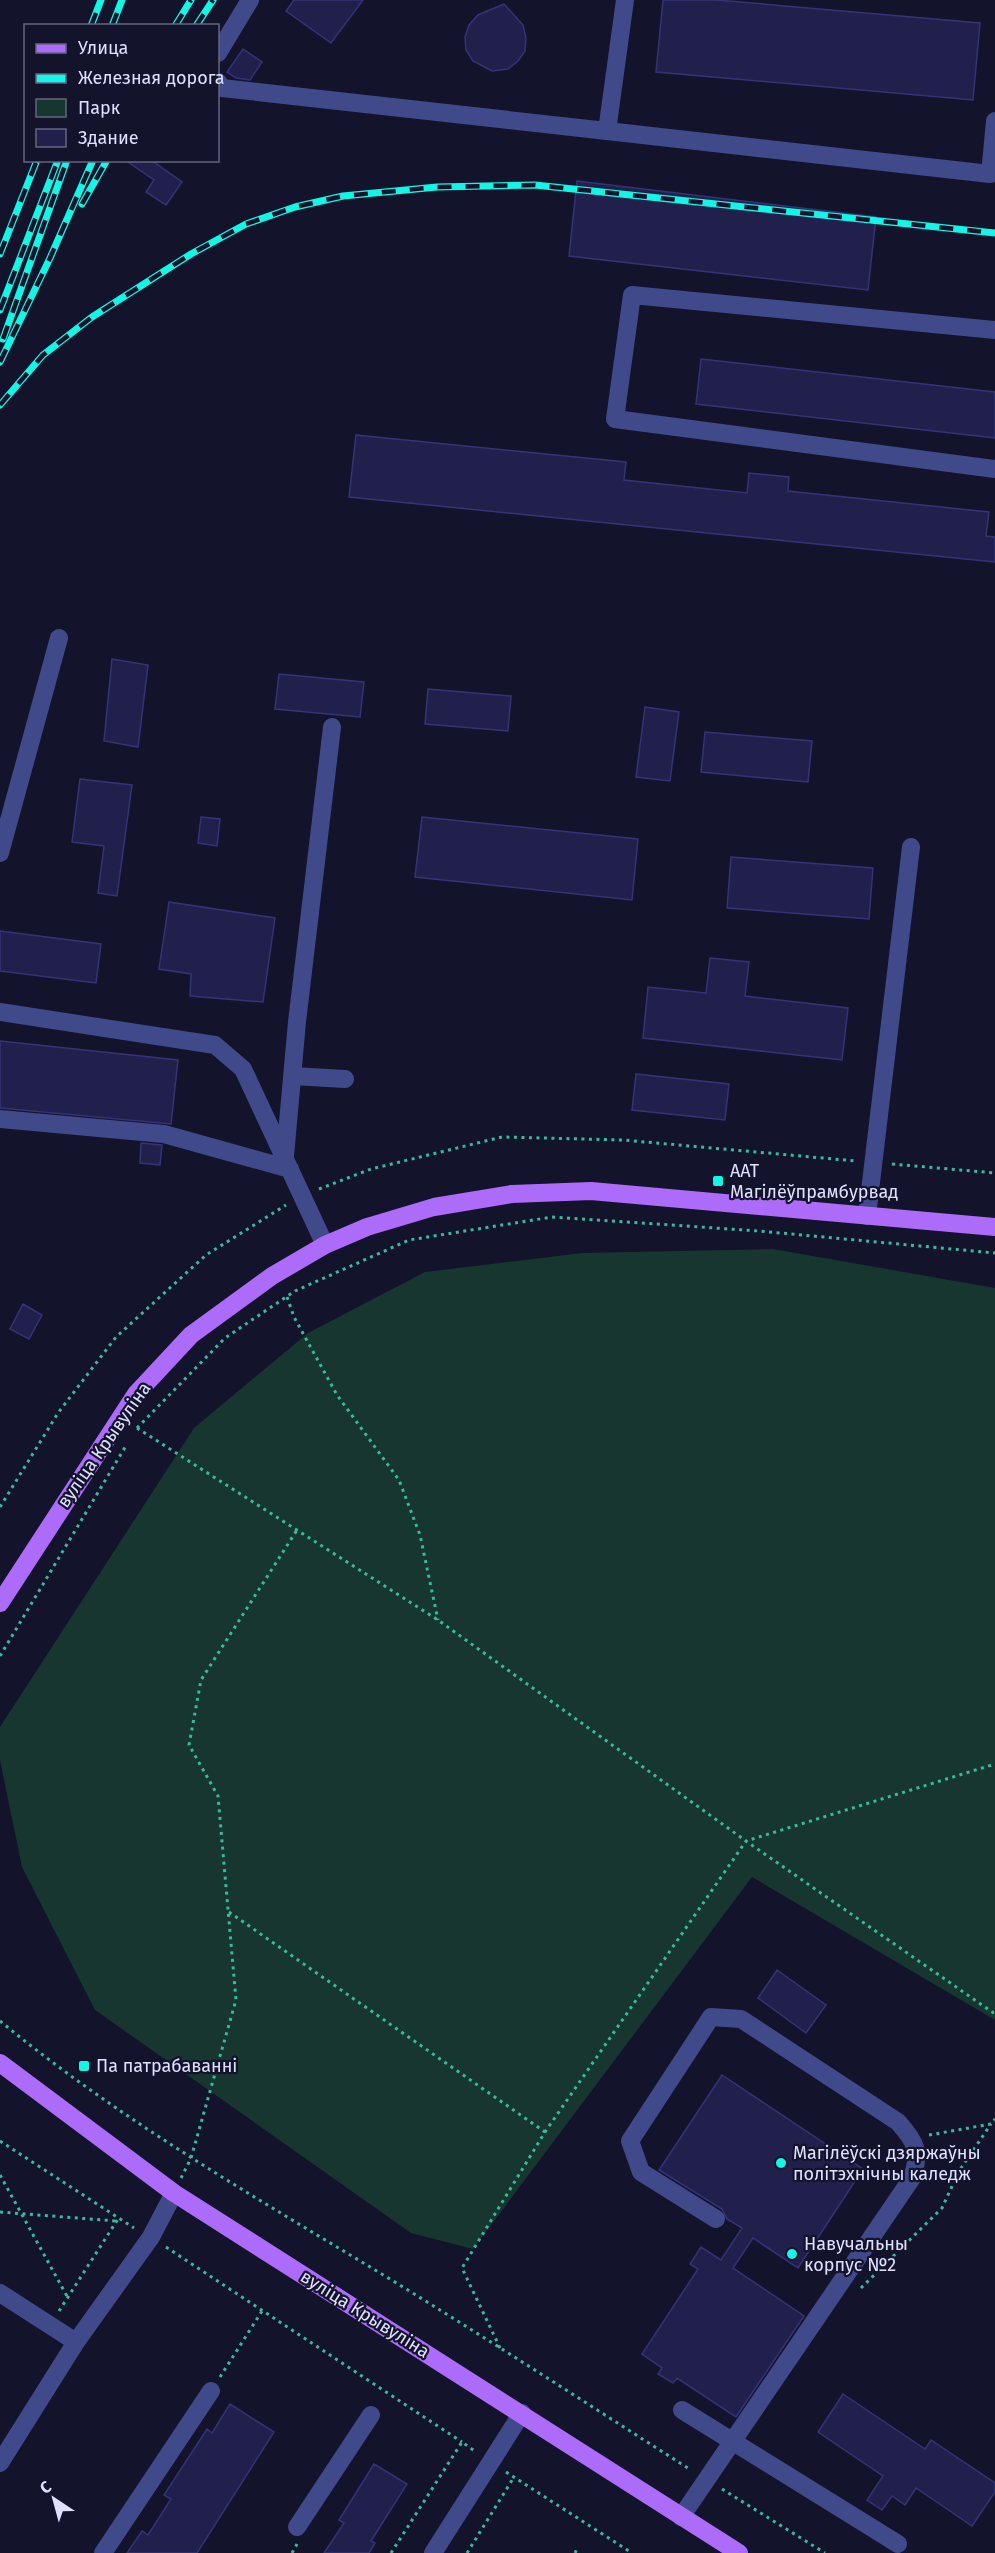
<svg xmlns="http://www.w3.org/2000/svg" width="995" height="2553" font-family="'Fira Sans',sans-serif">
	<style>
		.green { fill: #16362f }
		.building { fill: #21204c; stroke: #353377; stroke-width: 1.5 }
		.lines { fill: none; stroke-linecap: round; stroke-linejoin: round }
		.path { stroke: #36bb9c; stroke-width: 3; stroke-dasharray: 3 4.5; stroke-linecap: butt }
		.minor { stroke: #404989; stroke-width: 18 }
		.major { stroke: #ac6bf9; stroke-width: 18 }
		.rail-casing { stroke: #13f6e6; stroke-width: 7 }
		.rail { stroke: #13132c; stroke-width: 4.5; stroke-dasharray: 14; stroke-linecap: butt }
		.poi-dot { fill: #13f6e6; stroke: #13132c; stroke-width: 2 }
		.labels { text-anchor: middle; dominant-baseline: central; stroke-width: 4.5; stroke-linejoin: round; paint-order: stroke }
		.poi-label { font-size: 18px; fill: #dfe1fe; stroke: #13132c; text-anchor: start }
		.street-label { font-size: 18px; fill: #dfe1fe; stroke: #13132c }
	</style>
	<rect width="100%" height="100%" fill="#13132c"/>
	<path class="green" d="M773 1249 995 1288V2020L752 1877 473 2249 411 2233 95 2010 22 1867 0 1760V1727L194 1428 308 1333 425 1272 582 1253Z"/>
	<path class="building" d="M294 0H363L331 43 286 11Z
		M663 0H717L980 23 973 100 656 72Z
		M504 4 523 25 526 38 525 51 518 61 508 69 492 71 473 61 466 50 465 37 469 25 478 15Z
		M243 49 262 62 250 80 236 78 227 72Z
		M125 160H151L182 182 166 205 146 192 154 180Z
		M577 181 876 217 868 290 569 256Z
		M701 359 995 392V438L696 404Z
		M356 435 626 462 624 480 747 493 749 473 789 477 788 491 989 512 986 536 995 537V562L349 497Z
		M112 659 148 665 138 747 104 741Z
		M279 674 364 682 360 717 275 709Z
		M428 689 511 696 508 731 425 724Z
		M645 707 679 712 670 781 636 777Z
		M705 732 812 741 808 782 701 772Z
		M80 779 132 785 117 896 98 893 104 846 72 842Z
		M201 817 220 819 217 846 198 843Z
		M422 817 638 839 632 900 415 877Z
		M731 857 873 868 869 919 727 908Z
		M169 902 275 918 263 1002 190 996 191 974 159 969Z
		M0 931 101 944 96 983 0 971Z
		M710 958 749 962 745 996 848 1008 842 1060 643 1038 648 987 706 993Z
		M0 1041 178 1060 171 1124 0 1108Z
		M636 1074 729 1084 725 1120 632 1110Z
		M141 1143 162 1145 160 1165 140 1163Z
		M23 1304 42 1315 29 1339 10 1329Z
		M777 1970 826 2005 806 2033 758 1998Z
		M722 2075 863 2169 798 2268 753 2238 733 2268 804 2316 736 2417 677 2378 673 2383 658 2374 662 2368 642 2354 698 2269 690 2264 701 2247 721 2260 742 2228 727 2219 722 2209 659 2170Z
		M843 2394 925 2449 931 2440 995 2483V2492L972 2526 916 2488 905 2505 892 2496 882 2510 867 2500 883 2476 818 2432Z
		M230 2404 274 2432 197 2553H127L142 2531 148 2535 171 2499 164 2495 207 2429 212 2433Z
		M374 2464 407 2484 371 2541 375 2543 369 2553H324L344 2523 339 2520Z"/>
	<g class="lines">
		<path class="path" d="M892 1164 995 1173
			M319 1189 371 1169 502 1137 623 1140 856 1161
			M287 1297 294 1317 337 1395 399 1480 420 1535 438 1620
			M137 1428 225 1338 295 1291 409 1240 552 1217 759 1231 995 1253
			M137 1428 438 1620 746 1841 995 2014
			M0 1507 58 1413 116 1337 206 1255 286 1205
			M0 1656 127 1444
			M229 1912 545 2132
			M0 2021C119 2119 253 2196 385 2276 488 2339 589 2405 691 2470
			M929 2135 991 2124 995 2119
			M0 2141 134 2228
			M0 2175 68 2298
			M181 2178 191 2158 236 2000 218 1796 189 1745 201 1680 297 1530
			M0 2212 116 2221
			M166 2247 462 2442
			M861 2288 942 2208 959 2171 991 2124
			M59 2311 118 2219
			M500 2348 462 2268 545 2132 746 1841 995 1764
			M220 2377 262 2311
			M506 2472 632 2553
			M722 2489 825 2553
			M292 2553 297 2544
			M391 2553 462 2442 476 2452
			M467 2553 514 2477
			M575 2553 577 2549"/>
		<path class="minor" d="M218 53 250 0
			M218 82 222 88 607 131 625 0
			M607 131 990 174 995 121
			M995 330 632 295 615 419 995 469
			M0 853 59 638
			M0 1012 215 1045 243 1069 325 1245
			M293 1076 345 1079
			M0 1119 164 1134 290 1169
			M285 1156 297 1022 332 727
			M867 1216 911 847
			M0 2293 76 2342
			M682 2410 898 2544
			M0 2463 76 2342 151 2237 174 2193
			M681 2517 912 2178C921 2152 916 2142 898 2122L741 2019 711 2017 630 2141 641 2172 716 2219
			M297 2527 371 2415
			M103 2553 211 2391
			M433 2553 522 2413"/>
		<path class="major" d="M0 1603 136 1394 191 1335 272 1276 325 1245 367 1227 434 1207 512 1194 591 1191 995 1227
			M0 2063 174 2193 739 2553"/>
		<g class="rail-casing">
			<path id="rail" d="M91 26 101 0
				M112 26 122 0
				M175 26 191 0
				M196 26 213 0
				M82 204 107 160
				M0 254 37 160
				M0 310 58 160
				M3 339 67 160
				M0 362 50 258 93 160
				M0 405 43 355 92 317 191 254 246 224 295 207 343 196 437 187 535 185 995 233"/>
		</g>
		<use href="#rail" class="rail"/>
	</g>
	<g class="poi-dot">
		<rect x="712" y="1175" width="12" height="12" rx="3"/>
		<rect x="78" y="2060" width="12" height="12" rx="3"/>
		<circle cx="781" cy="2163" r="6"/>
		<circle cx="792" cy="2254" r="6"/>
	</g>
	<g class="labels">
		<g class="poi-label">
			<text x="730" y="1171">ААТ<tspan x="730" dy="21">Магілёўпрамбурвад</tspan></text>
			<text x="96" y="2066">Па патрабаванні</text>
			<text x="793" y="2153">Магілёўскі дзяржаўны<tspan x="793" dy="21">політэхнічны каледж</tspan></text>
			<text x="804" y="2244">Навучальны<tspan x="804" dy="21">корпус №2</tspan></text>
		</g>
		<g class="street-label">
			<text transform="translate(104 1445) rotate(-55)">вуліца Крывуліна</text>
			<text transform="translate(365 2314) rotate(32)">вуліца Крывуліна</text>
		</g>
	</g>
	<rect x="24" y="24" width="195" height="138" fill="#13132c" stroke="#656580" stroke-width="1.5"/>
	<rect x="36" y="44" width="30" height="9" fill="#ac6bf9" stroke="#656580" stroke-width="1.5"/>
	<text x="78" y="54" font-size="18" fill="#dfe1fe">Улица</text>
	<rect x="36" y="74" width="30" height="9" fill="#13f6e6" stroke="#656580" stroke-width="1.5"/>
	<text x="78" y="84" font-size="18" fill="#dfe1fe">Железная дорога</text>
	<rect x="36" y="99" width="30" height="18" fill="#16362f" stroke="#656580" stroke-width="1.5"/>
	<text x="78" y="114" font-size="18" fill="#dfe1fe">Парк</text>
	<rect x="36" y="129" width="30" height="18" fill="#21204c" stroke="#656580" stroke-width="1.5"/>
	<text x="78" y="144" font-size="18" fill="#dfe1fe">Здание</text>
	<g transform="translate(54 2499) rotate(324)" stroke="#13132c" stroke-width="4.5" paint-order="stroke">
	<path d="M0-4.5L10 22L0 15L-10 22Z" fill="#dfe1fe"/>
	<text y="-9" font-size="16" font-weight="bold" text-anchor="middle" fill="#dfe1fe">С</text>
	</g>
</svg>
